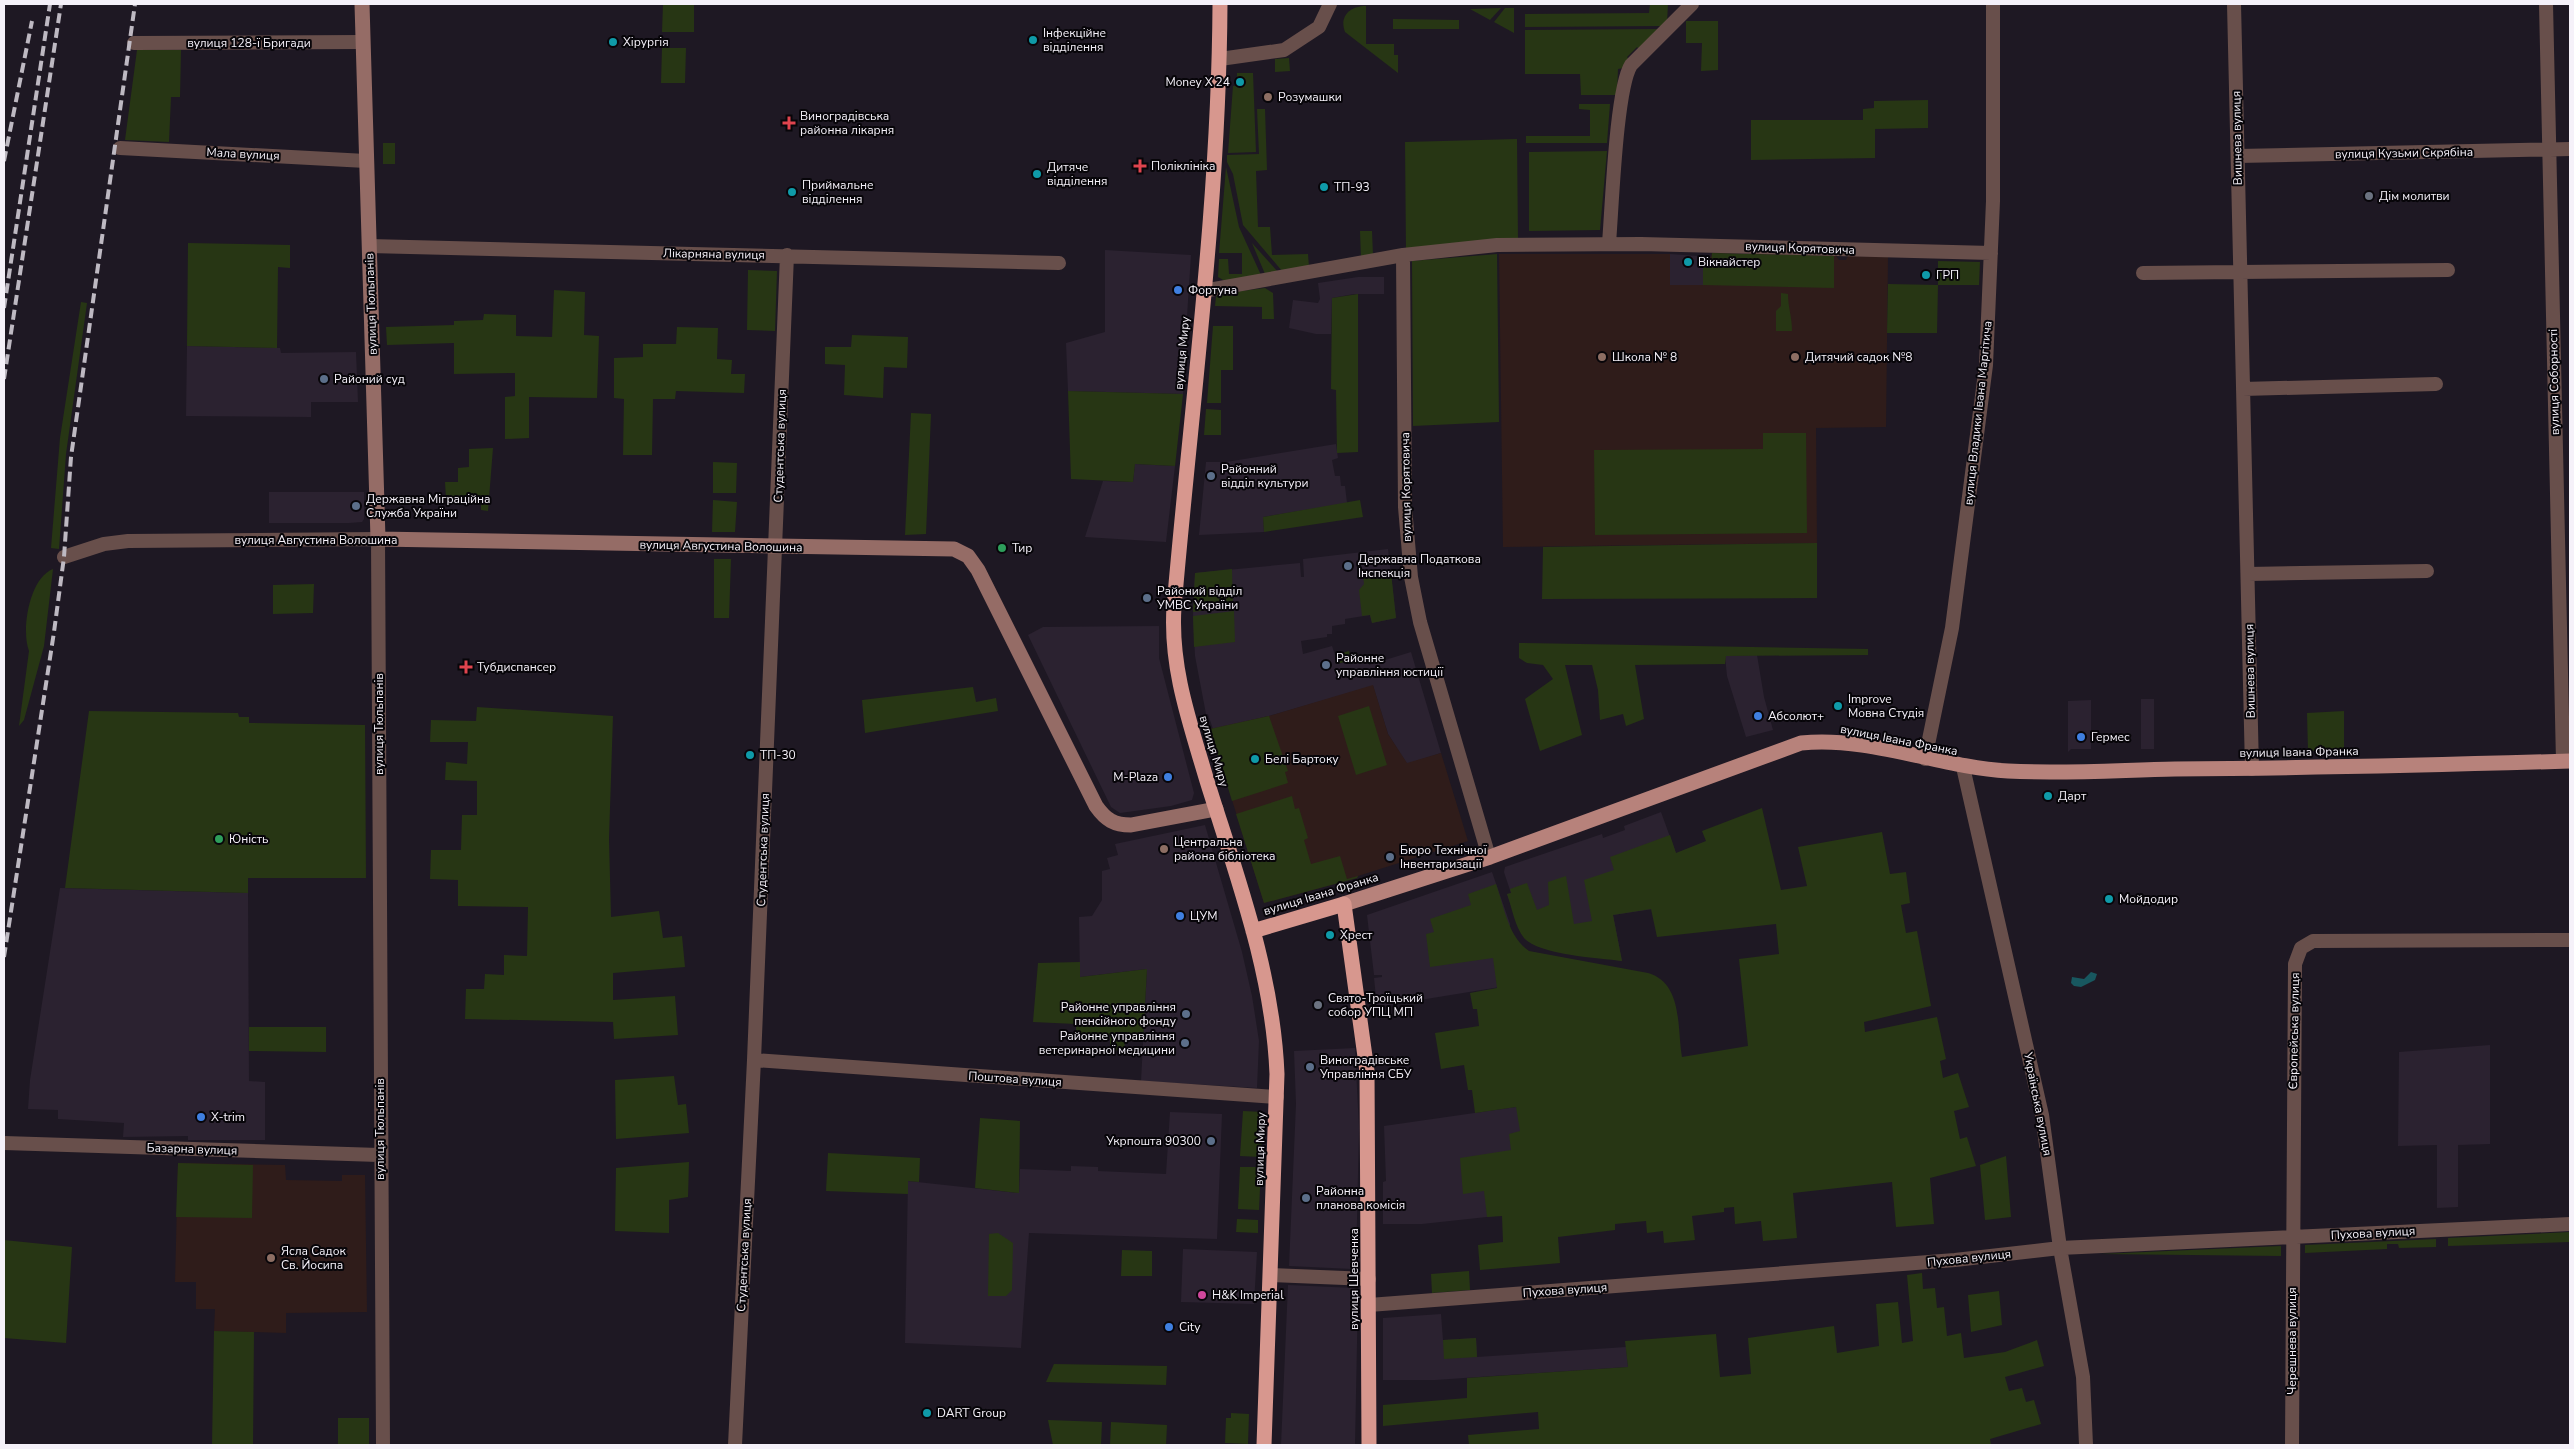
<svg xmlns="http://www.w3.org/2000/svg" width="2574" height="1449" font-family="'Nunito Sans',sans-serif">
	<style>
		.commercial { fill: #2b2230 }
		.education { fill: #2f1c1a }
		.green { fill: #273614 }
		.water { fill: #18575f }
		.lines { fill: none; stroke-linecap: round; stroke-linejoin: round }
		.street { stroke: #684f4b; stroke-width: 14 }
		.secondary { stroke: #956c66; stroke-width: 15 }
		.primary { stroke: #b7827b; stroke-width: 15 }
		.highway { stroke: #d7978e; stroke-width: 15 }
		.rail { stroke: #beb9c2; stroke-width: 4; stroke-dasharray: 10 5; stroke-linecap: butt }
		.culture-dot { fill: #0f9aa8; stroke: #070509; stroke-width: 2 }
		.education-dot { fill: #8d6e63; stroke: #070509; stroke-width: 2 }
		.health-dot { fill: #e0444e; stroke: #070509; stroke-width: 2 }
		.worship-dot { fill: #6b7280; stroke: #070509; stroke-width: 2 }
		.shop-dot { fill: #3f7fe0; stroke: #070509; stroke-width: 2 }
		.service-dot { fill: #5c6f8a; stroke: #070509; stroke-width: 2 }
		.leisure-dot { fill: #2e9e5b; stroke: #070509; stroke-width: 2 }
		.hotel-dot { fill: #d1479c; stroke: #070509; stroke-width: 2 }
		.labels { text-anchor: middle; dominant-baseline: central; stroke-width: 4; stroke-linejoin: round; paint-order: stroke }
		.poi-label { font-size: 12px; fill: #f5f1f9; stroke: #070509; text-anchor: start }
		.street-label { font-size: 12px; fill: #f5f1f9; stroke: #070509 }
	</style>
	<rect width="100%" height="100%" fill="#1e1823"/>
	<path class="commercial" d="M1105 250 1191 255 1186 332H1189L1183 394 1068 391 1066 343 1105 332Z
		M1670 254 1712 257 1703 268V285H1670Z
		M1358 277H1384V294H1354L1332 298 1331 334H1316L1289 328 1293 300 1318 303 1320 299 1318 283Z
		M187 346 280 348 281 353 356 352 358 402H311V417L186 416Z
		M1336 444 1338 458 1332 460 1335 476H1340L1341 486H1345L1347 503 1263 517 1264 532 1199 535 1206 462H1226Z
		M1135 464 1175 466 1166 542 1085 537 1103 481 1133 482Z
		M269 492H364V519L362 522 349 523H269Z
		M1388 549 1396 618 1372 623 1370 615 1345 619V624L1332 626V634H1327V637L1301 641 1303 654 1332 646 1338 664 1366 656 1369 665 1411 652 1441 753 1407 764 1388 734 1373 686 1269 716 1213 729 1208 714H1206L1195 656 1193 614 1195 573 1300 563 1301 577H1304L1303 559Z
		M1159 626V658L1194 793 1192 800 1171 806 1120 813 1111 807 1028 635 1043 627Z
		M1757 655 1764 697 1773 730 1746 737 1727 676 1725 656Z
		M2141 699H2154V749H2141Z
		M2091 700V749H2071L2068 752V701Z
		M1661 812 1694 903 1613 915 1622 961 1542 948 1526 940 1520 931 1507 894 1511 893 1504 872 1505 867 1602 834 1603 838 1625 830 1624 826Z
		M1205 825 1242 952 1252 996 1259 1041 1257 1088 1141 1081 1147 969 1080 977 1079 917 1092 916 1102 900V871L1110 869 1107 858 1118 855 1115 844Z
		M1492 872 1510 924 1508 956 1532 952 1617 968 1377 1007 1374 978 1382 977V975H1374L1367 915Z
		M60 888 248 893 249 1081 265 1082V1140H188V1136L123 1137 124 1123 58 1119V1110L28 1109 30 1080Z
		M2490 1045V1144L2458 1145V1207L2437 1208V1145L2398 1146 2399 1052Z
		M1355 1048 1359 1128 1356 1265 1352 1269 1289 1266 1296 1104 1294 1051Z
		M1516 1107 1589 1206 1422 1224H1383V1182L1386 1181 1384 1126Z
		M1170 1112 1222 1114 1217 1239 1029 1233 1021 1348 905 1343 908 1181 1019 1193 1020 1169 1071 1171V1166L1098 1167V1171L1166 1174Z
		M1183 1249 1257 1252 1254 1304 1181 1302Z
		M1288 1285 1354 1288 1358 1292 1355 1445H1281Z
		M1441 1314 1443 1340 1476 1338 1477 1357 1626 1347 1628 1367 1435 1380H1383V1318Z"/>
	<path class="education" d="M1712 253 1836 256 1839 260H1846L1848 256 1888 257 1886 427 1816 428 1817 543 1503 547 1499 254H1670V285H1703L1704 257H1711Z
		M1373 685 1388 734 1407 763 1441 753 1468 841 1358 876 1357 878 1264 903 1210 729 1269 716Z
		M178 1163 285 1165 286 1180 342 1181V1175H365L367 1312 286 1313V1333L214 1331 215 1309H196V1282H175Z"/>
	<path class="green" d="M663 4 694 5V32H662Z
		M1650 4H1668L1667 23 1664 26 1525 27V14L1649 13Z
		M1366 6V44H1394V55H1398V73L1345 32C1339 16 1350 6 1366 6Z
		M1501 8 1490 20 1470 9Z
		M1505 8H1514V33L1494 22Z
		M1393 19 1459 20V29H1393Z
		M1686 21H1718V70L1701 71 1702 43H1686Z
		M1661 29 1640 50 1637 47 1627 57 1630 61 1623 68 1618 69 1617 95H1581L1580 74H1525V30Z
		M662 48H686L685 83H661Z
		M137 50H181L180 97H171L169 142 125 140Z
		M1289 58 1290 71 1275 72V59Z
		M1237 73H1253L1256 152 1228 153 1233 86H1243L1244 78H1237Z
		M1928 100V128L1875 129V158L1751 160V120H1863V109L1874 108V101Z
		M1579 104H1610L1607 143H1526V136H1590V110L1579 109Z
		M1257 109H1265L1267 170 1256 171 1258 227H1270L1272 255 1308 254 1309 267 1282 271 1243 225 1233 174 1227 162V155L1259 154Z
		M1517 139 1518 241 1406 253 1405 142Z
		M383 143H395V164H383Z
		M1607 151 1600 230 1529 231V152Z
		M1226 167 1239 227 1261 275 1225 281 1218 277 1219 259H1228L1229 274H1242V253H1219Z
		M1360 231H1372L1373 255 1361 258Z
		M188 243 290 245V268L278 267 277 348 187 346Z
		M1252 243 1278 272 1265 274Z
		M1712 253 1834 256V288L1703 285V267H1711Z
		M1497 254 1499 422 1413 426 1412 261Z
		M1938 261 1980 262 1979 285H1938L1937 333H1887L1888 284 1938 285Z
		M748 270 777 271 775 331 747 330Z
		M1265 288 1273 293 1274 319H1262V307L1215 306 1216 297 1219 294Z
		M554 290 585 292 584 335 599 336 597 398 529 397V438L505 439V397L515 396V373L454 374V343L387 345 386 327 454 325V321L483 320 484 314 516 315V336L552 337Z
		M1781 293 1788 294C1788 307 1792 317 1792 331H1776V311L1781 306Z
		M1358 294V452L1337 453 1336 390 1331 389 1332 298Z
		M81 302 87 303 66 454 59 549 51 548 60 438Z
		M1213 326H1233V370H1221V403H1207Z
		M677 327 718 328 717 359 732 360 731 374H745L744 393 676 391 675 399H653L652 455H623L624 399 614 398V358L643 357V344H676Z
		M852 335 908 337 907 368 884 367 883 398 844 395 845 365 825 364V347H851Z
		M1068 391 1183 394 1175 466 1135 464 1133 482 1071 479Z
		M1206 409 1221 410V435H1204Z
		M911 413 931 414 926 534 905 535Z
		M1763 433H1806L1807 533 1595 535 1594 450 1763 449Z
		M493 448 488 511 481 510V497L446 498 445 482H458V468L469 467V449Z
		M713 462 737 463 736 493H713Z
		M713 500 737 502 735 532H712Z
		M1360 500 1363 517 1264 532 1263 517Z
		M1817 543V598L1542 599 1543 547Z
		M714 559H731L729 618H714Z
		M53 569 44 646 24 720 19 726 29 651C21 631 29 578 53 569Z
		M1232 569 1233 607 1193 612 1195 573Z
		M1391 572 1396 618 1372 623 1370 615 1362 616 1359 590 1364 584 1363 575Z
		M314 584 313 613 273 614V585Z
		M1234 611 1235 642 1194 647 1193 616Z
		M1519 643 1868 649V655L1726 656 1725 664 1635 665 1644 719 1626 726 1623 714 1600 720 1598 690 1592 665H1565L1582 735 1540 751 1525 699 1553 679 1543 665 1527 663 1519 658Z
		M1349 651 1351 660 1337 664 1335 655Z
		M973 687 976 702 996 698 998 711 865 733 862 700Z
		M1369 706 1387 765 1356 775 1338 716Z
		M477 707 613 716 609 839 611 917 659 911 663 938 682 936 685 967 613 973V1000L675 996 678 1035 614 1039 613 1022 465 1019 466 989H484L485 974 504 975V955L527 956 528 907 458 906V880L430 879 431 850H461L462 815H477V781L445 780 446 762 467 764 468 742H430L431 720 476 721Z
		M89 711 238 713 239 717H249V723L365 725 366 878H248V893L65 888Z
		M2344 711V750L2308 751 2307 713Z
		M1269 716 1288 771 1285 772 1288 783 1232 801 1210 729Z
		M1292 796 1295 809 1299 808 1308 838 1304 840 1311 864 1340 856 1347 879 1358 876 1357 878 1264 903 1236 814Z
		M1762 808 1781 890 1807 886 1798 847 1882 832 1890 874 1906 872 1910 903 1901 905 1906 933 1917 931 1931 1006 1864 1022 1865 1032 1937 1017 1946 1059 1940 1061 1943 1078 1958 1073 1969 1107 1954 1111 1960 1139 1967 1137 1976 1166 1930 1178 1934 1224 1896 1227 1892 1182 1793 1193 1797 1238 1763 1241 1761 1221 1735 1224 1734 1207 1724 1208V1212L1692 1216 1695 1240 1664 1243 1663 1231 1647 1233 1646 1221 1615 1224V1230L1558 1237 1560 1263 1480 1270 1478 1245 1503 1242 1502 1216 1487 1217 1484 1191 1463 1194 1460 1158 1511 1150 1509 1134 1520 1131 1516 1107 1475 1113 1472 1090H1468L1464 1065 1441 1069 1435 1033 1479 1026 1477 1009H1473L1470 993 1497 988 1493 958 1430 967 1426 934 1434 932 1430 919 1471 905 1468 894 1496 884C1504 906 1508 937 1529 951L1648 973C1683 983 1677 1028 1682 1057L1748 1046 1739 959 1779 954 1776 924 1657 937 1651 909 1613 915 1622 961C1599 958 1539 955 1524 938 1515 927 1512 908 1507 894L1511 893 1510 889 1527 883 1537 910 1549 905 1548 882 1566 876 1574 924 1592 921 1584 880 1614 870 1610 857 1670 835 1676 853 1706 841 1702 831Z
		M1080 962V977L1147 969 1143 1041 1125 1040 1124 1051 1110 1050V1035L1076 1033V1024L1033 1022 1038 963Z
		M249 1027H326V1052L249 1051Z
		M674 1076 678 1105 686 1104 689 1133 616 1139 615 1080Z
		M1243 1111 1263 1112 1261 1157 1240 1156Z
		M980 1118 1020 1121 1019 1193 975 1188Z
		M828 1153 920 1158 919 1182 908 1181V1194L826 1191Z
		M2006 1156 2011 1217 1985 1220 1980 1165Z
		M689 1162 688 1197 669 1200V1233L615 1231 616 1168Z
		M178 1163 253 1165 252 1218 176 1217Z
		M1240 1167H1261L1259 1210 1238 1209Z
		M1237 1219 1258 1220V1233L1236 1232Z
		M2570 1232V1242L2448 1246V1238Z
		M998 1233 1013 1243 1012 1290 1006 1296H988L989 1234Z
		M2436 1239V1247L2399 1248 2398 1244H2387V1249L2305 1253V1245Z
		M4 1240 72 1247 66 1343 4 1338Z
		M2281 1246V1256L2100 1254Z
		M1122 1250 1152 1251V1276H1121Z
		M1469 1271 1470 1290 1432 1293 1431 1274Z
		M1922 1273 1923 1289 1935 1288 1937 1308 1944 1307 1947 1336 1961 1333 1964 1358 2005 1352 2037 1340 2044 1366 2005 1377 2009 1391 2022 1388 2026 1402 2034 1400 2041 1424 1990 1439 1991 1445H1469L1468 1435 1539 1429 1538 1412 1383 1426V1405L1467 1398V1378L1628 1367 1625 1341 1716 1334 1720 1377 1751 1374 1748 1338 1834 1326 1837 1353 1879 1346 1876 1304 1898 1302 1902 1343 1913 1341 1907 1275Z
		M1999 1291 2002 1325 1971 1332 1968 1295Z
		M214 1331 254 1332 253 1445H212Z
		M1476 1338 1477 1357 1444 1359 1443 1340Z
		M1054 1364 1167 1366 1166 1385 1046 1382Z
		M1231 1413 1249 1414 1248 1444 1225 1443 1226 1418H1231Z
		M338 1418H369V1445H338Z
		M1048 1420 1102 1422 1101 1445H1053Z
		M1111 1422 1167 1425 1166 1445H1110Z"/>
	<path class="water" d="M2091 972 2097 974 2095 980 2081 987 2074 986 2071 983 2072 977 2084 979Z"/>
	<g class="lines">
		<path class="street" d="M2234 4 2252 769
			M2546 4 2563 761
			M134 43 363 42
			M1220 59 1284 50 1319 27 1330 4
			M120 148 366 161
			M2238 156 2570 149
			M1609 243C1612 208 1616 89 1631 65L1692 4
			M369 246 1059 263
			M1403 255 1405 507 1411 577 1420 622 1489 857
			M2143 273 2448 270
			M1203 291 1403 255 1497 245 1641 244 1991 253
			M2243 389 2436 384
			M64 557 104 544 128 541 378 539 383 1445
			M2248 574 2427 571
			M1925 759 1952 628 1986 365 1993 201V4
			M1963 767 2042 1115 2060 1248 2083 1377 2086 1445
			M754 1060 1277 1097
			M4 1143 379 1155
			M1271 1275 1369 1279
			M1369 1305 1955 1260 2060 1248 2570 1224
			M735 1445 754 1060 787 255
			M2292 1445 2295 964 2301 948 2313 941 2570 940"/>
		<path class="secondary" d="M362 4 378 539 954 549 968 556 978 570 1096 806C1106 820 1114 825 1131 825L1216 809"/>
		<path class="primary" d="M1344 904 1490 857 1801 743C1871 736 1939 767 2008 771 2063 774 2120 770 2175 769 2307 768 2439 765 2570 761"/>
		<path class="highway" d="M1220 4C1219 205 1191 407 1174 607 1170 668 1190 723 1207 781 1237 877 1273 973 1277 1074L1264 1445
			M1253 931 1344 904 1367 1071 1369 1445"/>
		<path class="rail" d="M4 161 32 21
			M4 308 50 4
			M4 379 61 4
			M4 957 54 632 64 557 71 457 135 4"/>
	</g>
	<g class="culture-dot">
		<circle cx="1033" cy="40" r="5"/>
		<circle cx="613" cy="42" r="5"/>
		<circle cx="1240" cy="82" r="5"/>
		<circle cx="1037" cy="174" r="5"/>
		<circle cx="1324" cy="187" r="5"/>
		<circle cx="792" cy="192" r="5"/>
		<circle cx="1688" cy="262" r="5"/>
		<circle cx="1926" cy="275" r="5"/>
		<circle cx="1838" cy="706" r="5"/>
		<circle cx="750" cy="755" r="5"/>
		<circle cx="1255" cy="759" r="5"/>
		<circle cx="2048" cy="796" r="5"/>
		<circle cx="2109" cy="899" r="5"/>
		<circle cx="1330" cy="935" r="5"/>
		<circle cx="927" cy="1413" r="5"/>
	</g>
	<g class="education-dot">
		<circle cx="1268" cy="97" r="5"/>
		<circle cx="1602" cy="357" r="5"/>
		<circle cx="1795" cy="357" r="5"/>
		<circle cx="1164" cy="849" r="5"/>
		<circle cx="271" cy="1258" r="5"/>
	</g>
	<g class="health-dot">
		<path d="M786.5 115.5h5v5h5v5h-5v5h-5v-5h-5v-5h5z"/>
		<path d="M1137.5 158.5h5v5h5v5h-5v5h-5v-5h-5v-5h5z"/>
		<path d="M463.5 659.5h5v5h5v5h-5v5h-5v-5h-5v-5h5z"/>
	</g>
	<g class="worship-dot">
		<circle cx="2369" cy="196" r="5"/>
		<circle cx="1318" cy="1005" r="5"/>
	</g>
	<g class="shop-dot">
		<circle cx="1178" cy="290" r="5"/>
		<circle cx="1758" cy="716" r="5"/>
		<circle cx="2081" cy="737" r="5"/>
		<circle cx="1168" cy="777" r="5"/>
		<circle cx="1180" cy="916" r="5"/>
		<circle cx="201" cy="1117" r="5"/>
		<circle cx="1169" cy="1327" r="5"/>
	</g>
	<g class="service-dot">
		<circle cx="324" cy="379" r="5"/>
		<circle cx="1211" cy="476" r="5"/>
		<circle cx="356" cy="506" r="5"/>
		<circle cx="1348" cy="566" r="5"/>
		<circle cx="1147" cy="598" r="5"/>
		<circle cx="1326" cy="665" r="5"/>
		<circle cx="1390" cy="857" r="5"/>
		<circle cx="1186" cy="1014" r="5"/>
		<circle cx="1185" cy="1043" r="5"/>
		<circle cx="1310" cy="1067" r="5"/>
		<circle cx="1211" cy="1141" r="5"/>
		<circle cx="1306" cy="1198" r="5"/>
	</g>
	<g class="leisure-dot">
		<circle cx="1002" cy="548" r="5"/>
		<circle cx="219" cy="839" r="5"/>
	</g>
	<circle class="hotel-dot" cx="1202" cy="1295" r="5"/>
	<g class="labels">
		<g class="poi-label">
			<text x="1043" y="33">Інфекційне<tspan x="1043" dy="14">відділення</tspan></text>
			<text x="623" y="42">Хірургія</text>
			<text x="1230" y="82" text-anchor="end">Money X 24</text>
			<text x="1278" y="97">Розумашки</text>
			<text x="800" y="116">Виноградівська<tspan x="800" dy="14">районна лікарня</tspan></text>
			<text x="1151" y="166">Поліклініка</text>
			<text x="1047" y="167">Дитяче<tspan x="1047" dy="14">відділення</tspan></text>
			<text x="802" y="185">Приймальне<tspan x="802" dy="14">відділення</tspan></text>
			<text x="1334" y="187">ТП-93</text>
			<text x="2379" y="196">Дім молитви</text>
			<text x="1698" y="262">Вікнайстер</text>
			<text x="1936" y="275">ГРП</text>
			<text x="1188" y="290">Фортуна</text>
			<text x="1612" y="357">Школа № 8</text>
			<text x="1805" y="357">Дитячий садок №8</text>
			<text x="334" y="379">Районий суд</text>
			<text x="1221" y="469">Районний<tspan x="1221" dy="14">відділ культури</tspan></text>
			<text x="366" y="499">Державна Міграційна<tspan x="366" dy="14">Служба України</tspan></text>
			<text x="1012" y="548">Тир</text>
			<text x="1358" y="559">Державна Податкова<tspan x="1358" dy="14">Інспекція</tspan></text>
			<text x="1157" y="591">Районий відділ<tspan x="1157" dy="14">УМВС України</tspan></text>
			<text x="1336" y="658">Районне<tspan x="1336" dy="14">управління юстиції</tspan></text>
			<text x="477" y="667">Тубдиспансер</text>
			<text x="1848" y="699">Improve<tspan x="1848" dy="14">Мовна Студія</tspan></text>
			<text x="1768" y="716">Абсолют+</text>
			<text x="2091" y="737">Гермес</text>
			<text x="760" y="755">ТП-30</text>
			<text x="1265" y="759">Белі Бартоку</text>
			<text x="1158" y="777" text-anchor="end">M-Plaza</text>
			<text x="2058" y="796">Дарт</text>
			<text x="229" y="839">Юність</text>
			<text x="1174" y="842">Центральна<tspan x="1174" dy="14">района бібліотека</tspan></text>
			<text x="1400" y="850">Бюро Технічної<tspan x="1400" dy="14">Інвентаризації</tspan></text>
			<text x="2119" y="899">Мойдодир</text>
			<text x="1190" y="916">ЦУМ</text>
			<text x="1340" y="935">Хрест</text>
			<text x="1328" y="998">Свято-Троїцький<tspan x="1328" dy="14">собор УПЦ МП</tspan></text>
			<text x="1176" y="1007" text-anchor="end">Районне управління<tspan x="1176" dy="14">пенсійного фонду</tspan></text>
			<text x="1175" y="1036" text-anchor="end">Районне управління<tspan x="1175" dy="14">ветеринарної медицини</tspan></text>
			<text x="1320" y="1060">Виноградівське<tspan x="1320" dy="14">Управління СБУ</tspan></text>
			<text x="211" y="1117">X-trim</text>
			<text x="1201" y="1141" text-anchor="end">Укрпошта 90300</text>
			<text x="1316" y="1191">Районна<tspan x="1316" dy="14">планова комісія</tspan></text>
			<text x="281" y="1251">Ясла Садок<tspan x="281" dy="14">Св. Йосипа</tspan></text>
			<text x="1212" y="1295">H&amp;K Imperial</text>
			<text x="1179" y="1327">City</text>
			<text x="937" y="1413">DART Group</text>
		</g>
		<g class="street-label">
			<text x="249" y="43">вулиця 128-ї Бригади</text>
			<text transform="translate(2237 138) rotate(-91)">Вишнева вулиця</text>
			<text transform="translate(2404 153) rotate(-1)">вулиця Кузьми Скрябіна</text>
			<text transform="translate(243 154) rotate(3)">Мала вулиця</text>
			<text transform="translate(1800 248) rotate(2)">вулиця Корятовича</text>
			<text transform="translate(714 254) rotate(1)">Лікарняна вулиця</text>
			<text transform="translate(371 304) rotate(-92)">вулиця Тюльпанів</text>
			<text transform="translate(1182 353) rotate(-85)">вулиця Миру</text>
			<text transform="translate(2554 382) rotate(-91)">вулиця Соборності</text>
			<text transform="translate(1978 413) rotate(-84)">вулиця Владики Івана Маргітича</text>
			<text transform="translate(780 446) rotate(-88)">Студентська вулиця</text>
			<text transform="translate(1406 487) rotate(-91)">вулиця Корятовича</text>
			<text x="316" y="540">вулиця Августина Волошина</text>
			<text transform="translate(721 546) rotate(1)">вулиця Августина Волошина</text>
			<text transform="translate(2250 671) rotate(-91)">Вишнева вулиця</text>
			<text transform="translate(379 724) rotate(-90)">вулиця Тюльпанів</text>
			<text transform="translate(1899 740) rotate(11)">вулиця Івана Франка</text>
			<text transform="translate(1214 751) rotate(73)">вулиця Миру</text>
			<text transform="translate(2299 752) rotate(-1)">вулиця Івана Франка</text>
			<text transform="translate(763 850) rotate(-88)">Студентська вулиця</text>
			<text transform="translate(1321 894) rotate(-17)">вулиця Івана Франка</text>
			<text transform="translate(2294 1031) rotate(-89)">Європейська вулиця</text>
			<text transform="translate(1015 1079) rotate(4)">Поштова вулиця</text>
			<text transform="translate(2038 1104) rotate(79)">Українська вулиця</text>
			<text transform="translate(380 1129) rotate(-90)">вулиця Тюльпанів</text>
			<text transform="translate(192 1149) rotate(2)">Базарна вулиця</text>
			<text transform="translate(1260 1149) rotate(-88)">вулиця Миру</text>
			<text transform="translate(2373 1233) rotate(-3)">Пухова вулиця</text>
			<text transform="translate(744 1255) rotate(-87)">Студентська вулиця</text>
			<text transform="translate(1969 1258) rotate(-6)">Пухова вулиця</text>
			<text transform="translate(1354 1279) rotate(-90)">вулиця Шевченка</text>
			<text transform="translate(1565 1290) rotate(-4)">Пухова вулиця</text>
			<text transform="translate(2292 1341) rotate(-90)">Черешнева вулиця</text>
		</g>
	</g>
	<rect width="2574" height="1449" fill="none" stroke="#f5f1f9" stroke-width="10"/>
</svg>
